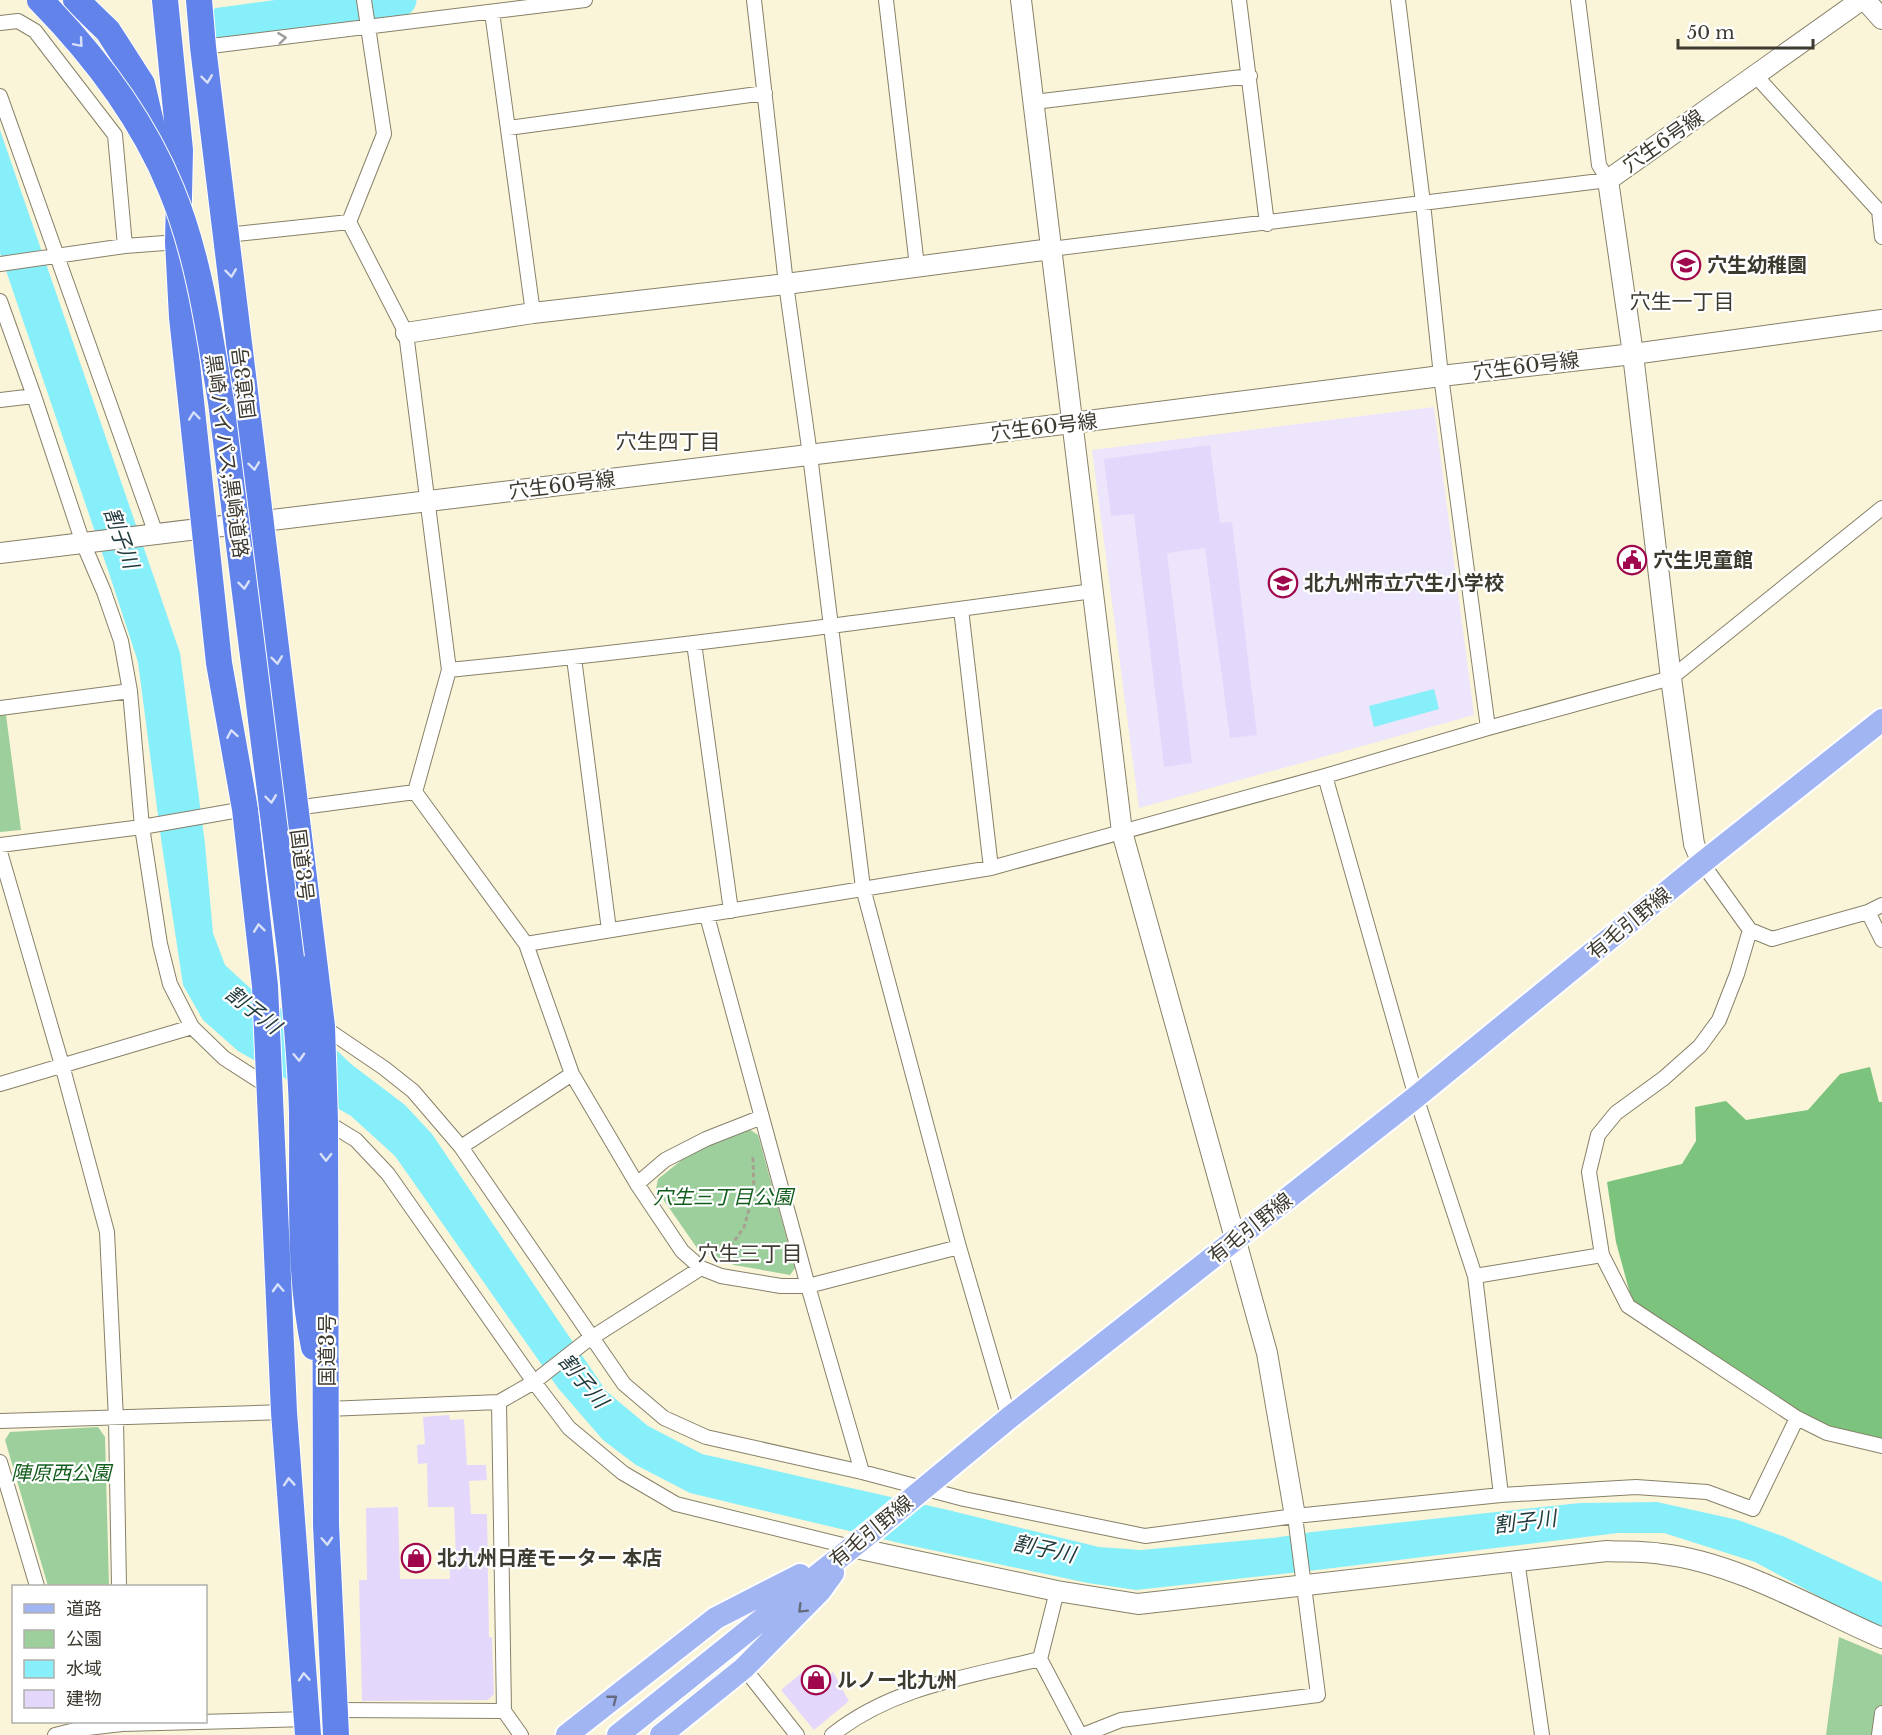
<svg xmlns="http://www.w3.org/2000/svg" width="1882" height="1735" font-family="'Libre Baskerville','Noto Sans JP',serif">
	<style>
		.education { fill: #ece5fb }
		.green { fill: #9ccf9c }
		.forest { fill: #7cc37d }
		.water { fill: #87effa }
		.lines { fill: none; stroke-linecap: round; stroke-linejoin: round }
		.river { stroke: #87effa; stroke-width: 33 }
		.building { fill: #e3d8fb }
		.street-casing { stroke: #878169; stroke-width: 16 }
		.secondary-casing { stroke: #878169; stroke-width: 22 }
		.primary-casing { stroke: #fff; stroke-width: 26 }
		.highway-casing { stroke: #fff; stroke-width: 28 }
		.path { stroke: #a6a18e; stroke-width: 3; stroke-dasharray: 4.5 3; stroke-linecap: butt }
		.street { stroke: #fff; stroke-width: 14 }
		.secondary { stroke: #fff; stroke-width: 20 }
		.primary { stroke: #a1b5f2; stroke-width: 22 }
		.highway { stroke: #6284ea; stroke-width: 26 }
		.highway-bridge-casing { stroke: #fff; stroke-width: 28; stroke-linecap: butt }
		.highway-bridge { stroke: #6284ea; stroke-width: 26 }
		.oneway { stroke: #9e9c98 }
		.oneway2 { stroke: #d8e0fa }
		.oneway3 { stroke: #656b7e }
		.labels { text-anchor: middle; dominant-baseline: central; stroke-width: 4.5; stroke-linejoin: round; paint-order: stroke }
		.street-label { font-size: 20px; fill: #3d3a30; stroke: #fff }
		.poi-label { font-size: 20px; font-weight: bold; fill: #3d3a30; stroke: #fff; text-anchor: start }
		.park-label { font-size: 20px; font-style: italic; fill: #115d1b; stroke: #fff }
		.neighbourhood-label { font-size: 21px; fill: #3d3a30; stroke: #fff }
		.water-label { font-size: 21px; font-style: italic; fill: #233b3e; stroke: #fff }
	</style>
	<rect width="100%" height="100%" fill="#faf4d9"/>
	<path class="education" d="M1434 407 1474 715 1139 808 1092 450Z"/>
	<path class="green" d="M6 715 21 830 0 832V716Z
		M749 1129 758 1135 795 1268 790 1275 734 1265 697 1248 656 1189 658 1179 688 1155Z
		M98 1427 105 1437 109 1586H48L5 1440 10 1432Z
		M1839 1637 1882 1655V1735H1826Z"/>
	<path class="forest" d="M1870 1067 1879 1102H1882V1440L1828 1427 1785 1403 1632 1301 1616 1242 1607 1182 1682 1164 1696 1141 1695 1107 1726 1101 1746 1120 1808 1110 1840 1074Z"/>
	<path class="water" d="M0 130 180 653 205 844 213 933 225 965 250 988 322 1036 351 1064 405 1105 432 1134 606 1391 648 1426 702 1454 948 1510 1099 1547 1141 1550 1273 1538 1312 1532 1580 1503 1657 1502 1738 1520 1785 1537 1882 1582V1626L1868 1623 1755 1562 1664 1533H1618L1317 1570 1136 1590 1088 1583 908 1545 690 1493 636 1465 603 1440 558 1388 395 1156 351 1116 238 1051 203 1020 183 985 162 846 138 662 110 576 0 253Z
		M1434 689 1439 709 1374 727 1369 706Z"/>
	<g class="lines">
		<path class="river" d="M220 24 400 0"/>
	</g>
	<path class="building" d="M1210 445 1220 523 1232 522 1257 735 1230 738 1205 548 1167 553 1192 763 1164 767 1134 514 1111 516 1104 459Z
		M449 1415 450 1420 464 1419 467 1465H486L487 1480 469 1481 471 1514H487L489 1637H492L494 1694 488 1700 362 1701 359 1580H367L366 1508 398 1507 400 1579H450L449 1558H456L454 1507H428L427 1463 418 1464 417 1445 425 1444 423 1417Z
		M810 1666 823 1680 833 1672 849 1701 814 1730 781 1690Z"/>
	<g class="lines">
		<g class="street-casing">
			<path id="street" d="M364 0 384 134 349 222 406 333 449 670 415 792 526 944 572 1074 637 1184 682 1251 701 1268 721 1276 781 1286H808L959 1247
				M754 0 786 284 810 455 863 888 959 1247 1009 1418
				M886 0 917 266
				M1239 0 1267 224
				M1398 0 1423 203 1441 376 1488 728
				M492 12 533 313
				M0 23 18 21 35 31 115 135 125 246
				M203 47 585 0
				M1756 76 1879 211 1882 237
				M0 96 156 534
				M1034 102 1250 76
				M508 128 765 93
				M227 235 349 222
				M1051 249 1608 180 1599 165 1578 0
				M0 264 125 246 178 242
				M0 301 34 396 83 543 104 592 121 641 130 691 142 827 160 944 170 984 192 1027 224 1058 269 1087
				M0 400 34 396
				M961 609 991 868
				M694 643 731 911
				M574 658 609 930
				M449 670C664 649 879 620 1093 591
				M0 708 130 691
				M1325 776 1416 1097 1475 1276 1501 1495
				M295 808 415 792
				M0 845 142 827 245 809
				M0 852 62 1065 107 1232 116 1419 119 1586
				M1702 863 1750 930 1772 939 1868 912 1882 905
				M1868 912 1882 940
				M707 916 808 1286 862 1472
				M1750 930 1737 974 1719 1020 1700 1046 1664 1078 1616 1113 1598 1135 1589 1172 1602 1255 1628 1306 1797 1418 1827 1433 1882 1446
				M526 944 991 868 1325 776 1488 728 1671 678 1882 508
				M322 1026 384 1068 413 1091 461 1147 624 1384 664 1418 706 1437 862 1472 964 1499 1145 1536 1295 1516 1501 1495 1636 1487 1707 1492 1753 1509 1797 1418
				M0 1084 192 1027
				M325 1121 356 1140 388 1174 534 1382 569 1428 623 1473 676 1504 851 1547
				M461 1147 572 1074
				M637 1184 665 1160 706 1139 762 1117
				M1475 1276 1602 1255
				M499 1402 504 1711 521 1735
				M327 1409 499 1402 534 1382 585 1342 701 1268
				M0 1421 284 1412
				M0 1462 37 1586
				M1517 1560 1542 1735
				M1057 1591 1040 1659 1080 1735
				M744 1668 797 1735
				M336 1710 504 1711
				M55 1735 79 1729 122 1724 308 1719
				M832 1735C892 1687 967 1677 1040 1659
				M1083 1735 1121 1720 1318 1695 1295 1516
				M1879 1735 1882 1713"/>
		</g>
		<g class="secondary-casing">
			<path id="secondary" d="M1021 0 1122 832 1267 1353 1295 1516
				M1865 0 1882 19
				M406 333 533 313 786 284 1051 249
				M0 553 1072 423 1441 376 1633 354 1882 320
				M1702 863 1694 844 1691 823 1671 678 1633 354 1608 180 1861 0
				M851 1547 1057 1591 1138 1604 1607 1551C1625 1552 1644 1551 1662 1554 1735 1562 1815 1609 1882 1638"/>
		</g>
		<g class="primary-casing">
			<path id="primary" d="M567 1735 716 1618 800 1575
				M618 1735 870 1533 1009 1418 1416 1097 1702 863 1882 720
				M661 1735 744 1668 820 1591 833 1573"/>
		</g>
		<g class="highway-casing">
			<path id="highway" d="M76 0 108 31 142 84 158 153
				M165 0 180 150 178 242 182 317 219 663 245 809 265 986 284 1412 308 1735
				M199 0 203 47 322 1026 325 1121 326 1525 336 1735
				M291 958C295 1009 301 1061 302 1113 303 1190 298 1272 314 1347"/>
		</g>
		<path class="path" d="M722 1259 744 1227 754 1192 753 1158 756 1157"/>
		<use href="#street" class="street"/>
		<use href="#secondary" class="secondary"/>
		<use href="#primary" class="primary"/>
		<use href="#highway" class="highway"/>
		<g class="highway-bridge-casing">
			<path id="highway-bridge" d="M40 0C94 55 142 118 171 189 199 256 209 331 221 402L291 958"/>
		</g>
		<use href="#highway-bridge" class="highway-bridge"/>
	</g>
	<defs><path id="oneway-chevron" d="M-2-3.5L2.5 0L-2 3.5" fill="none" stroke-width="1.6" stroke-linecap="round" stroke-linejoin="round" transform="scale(1.5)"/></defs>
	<use class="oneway" href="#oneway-chevron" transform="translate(282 38) rotate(-7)"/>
	<g class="oneway2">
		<use href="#oneway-chevron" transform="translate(79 43) rotate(49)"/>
		<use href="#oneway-chevron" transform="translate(207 79) rotate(83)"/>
		<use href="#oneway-chevron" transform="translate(231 273) rotate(83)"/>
		<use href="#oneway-chevron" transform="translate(194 416) rotate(-96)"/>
		<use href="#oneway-chevron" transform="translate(254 466) rotate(83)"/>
		<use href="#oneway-chevron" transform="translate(244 585) rotate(83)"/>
		<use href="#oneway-chevron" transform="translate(277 660) rotate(83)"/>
		<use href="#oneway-chevron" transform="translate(232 734) rotate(-100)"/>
		<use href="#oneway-chevron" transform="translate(271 799) rotate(83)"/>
		<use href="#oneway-chevron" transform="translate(259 928) rotate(-97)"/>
		<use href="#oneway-chevron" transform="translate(299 1057) rotate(87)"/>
		<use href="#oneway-chevron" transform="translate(326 1157) rotate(90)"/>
		<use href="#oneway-chevron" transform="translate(278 1288) rotate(-93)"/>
		<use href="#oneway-chevron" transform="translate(289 1482) rotate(-94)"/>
		<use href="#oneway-chevron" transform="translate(327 1541) rotate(87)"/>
		<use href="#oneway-chevron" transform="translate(304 1677) rotate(-94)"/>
	</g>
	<g class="oneway3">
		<use href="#oneway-chevron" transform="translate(802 1609) rotate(135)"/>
		<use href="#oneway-chevron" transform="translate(613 1699) rotate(-38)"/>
	</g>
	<defs>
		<g id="school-ring" transform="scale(1.5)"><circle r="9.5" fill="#fff" stroke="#a0084d" stroke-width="1.5"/><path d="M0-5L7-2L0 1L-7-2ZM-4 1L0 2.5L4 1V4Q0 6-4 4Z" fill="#a0084d"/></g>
		<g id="civic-ring" transform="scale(1.5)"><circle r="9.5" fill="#fff" stroke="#a0084d" stroke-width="1.5"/><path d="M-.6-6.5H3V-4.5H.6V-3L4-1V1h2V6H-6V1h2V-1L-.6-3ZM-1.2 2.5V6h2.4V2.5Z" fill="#a0084d"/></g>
		<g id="shop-ring" transform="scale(1.5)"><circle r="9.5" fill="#fff" stroke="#a0084d" stroke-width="1.5"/><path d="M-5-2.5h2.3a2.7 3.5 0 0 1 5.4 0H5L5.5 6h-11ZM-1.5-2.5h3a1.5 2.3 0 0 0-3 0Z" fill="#a0084d"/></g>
	</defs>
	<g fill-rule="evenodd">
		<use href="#school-ring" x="1686" y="265"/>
		<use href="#civic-ring" x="1632" y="560"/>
		<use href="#school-ring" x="1283" y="583"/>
		<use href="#shop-ring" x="416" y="1558"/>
		<use href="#shop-ring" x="816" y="1680"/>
	</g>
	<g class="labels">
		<g class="street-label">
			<text transform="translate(1663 141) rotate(-35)">穴生6号線</text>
			<text transform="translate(1526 366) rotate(-7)">穴生60号線</text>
			<text transform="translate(244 383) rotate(-97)">国道3号</text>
			<text transform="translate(1044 427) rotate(-7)">穴生60号線</text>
			<text transform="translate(227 456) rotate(82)">黒崎バイパス;黒崎道路</text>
			<text transform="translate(562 485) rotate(-7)">穴生60号線</text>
			<text transform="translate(302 865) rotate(83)">国道3号</text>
			<text transform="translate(1629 923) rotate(-39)">有毛引野線</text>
			<text transform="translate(1250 1228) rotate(-38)">有毛引野線</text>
			<text transform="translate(327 1350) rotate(-90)">国道3号</text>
			<text transform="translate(871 1531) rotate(-39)">有毛引野線</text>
		</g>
		<g class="poi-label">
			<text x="1707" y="265">穴生幼稚園</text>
			<text x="1653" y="560">穴生児童館</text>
			<text x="1304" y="583">北九州市立穴生小学校</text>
			<text x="437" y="1558">北九州日産モーター 本店</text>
			<text x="837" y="1680">ルノー北九州</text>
		</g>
		<g class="park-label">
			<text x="723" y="1197">穴生三丁目公園</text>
			<text x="61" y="1473">陣原西公園</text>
		</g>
		<g class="neighbourhood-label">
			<text x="1682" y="302">穴生一丁目</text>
			<text x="668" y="442">穴生四丁目</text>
			<text x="750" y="1254">穴生三丁目</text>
		</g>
		<g class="water-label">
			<text transform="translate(121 538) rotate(70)">割子川</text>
			<text transform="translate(253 1010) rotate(38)">割子川</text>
			<text transform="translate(583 1381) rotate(50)">割子川</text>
			<text transform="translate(1525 1522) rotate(-7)">割子川</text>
			<text transform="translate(1044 1549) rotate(12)">割子川</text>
		</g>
	</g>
	<rect x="12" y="1585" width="195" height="138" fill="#ffffff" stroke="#b1b0ac" stroke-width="1.5"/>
	<rect x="24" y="1604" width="30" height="9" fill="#a1b5f2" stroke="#b1b0ac" stroke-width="1.5"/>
	<text x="66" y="1615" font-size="18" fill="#3d3a30">道路</text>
	<rect x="24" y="1630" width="30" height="18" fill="#9ccf9c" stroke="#b1b0ac" stroke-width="1.5"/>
	<text x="66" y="1645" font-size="18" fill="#3d3a30">公園</text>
	<rect x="24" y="1660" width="30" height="18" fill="#87effa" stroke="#b1b0ac" stroke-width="1.5"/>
	<text x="66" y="1675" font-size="18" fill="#3d3a30">水域</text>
	<rect x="24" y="1690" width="30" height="18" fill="#e3d8fb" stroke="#b1b0ac" stroke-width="1.5"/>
	<text x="66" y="1705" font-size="18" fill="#3d3a30">建物</text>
	<path d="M1678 39v9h135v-9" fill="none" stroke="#3d3a30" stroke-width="3"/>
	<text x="1687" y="39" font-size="18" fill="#3d3a30" stroke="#ffffff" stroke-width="4.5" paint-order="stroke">50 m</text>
</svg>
